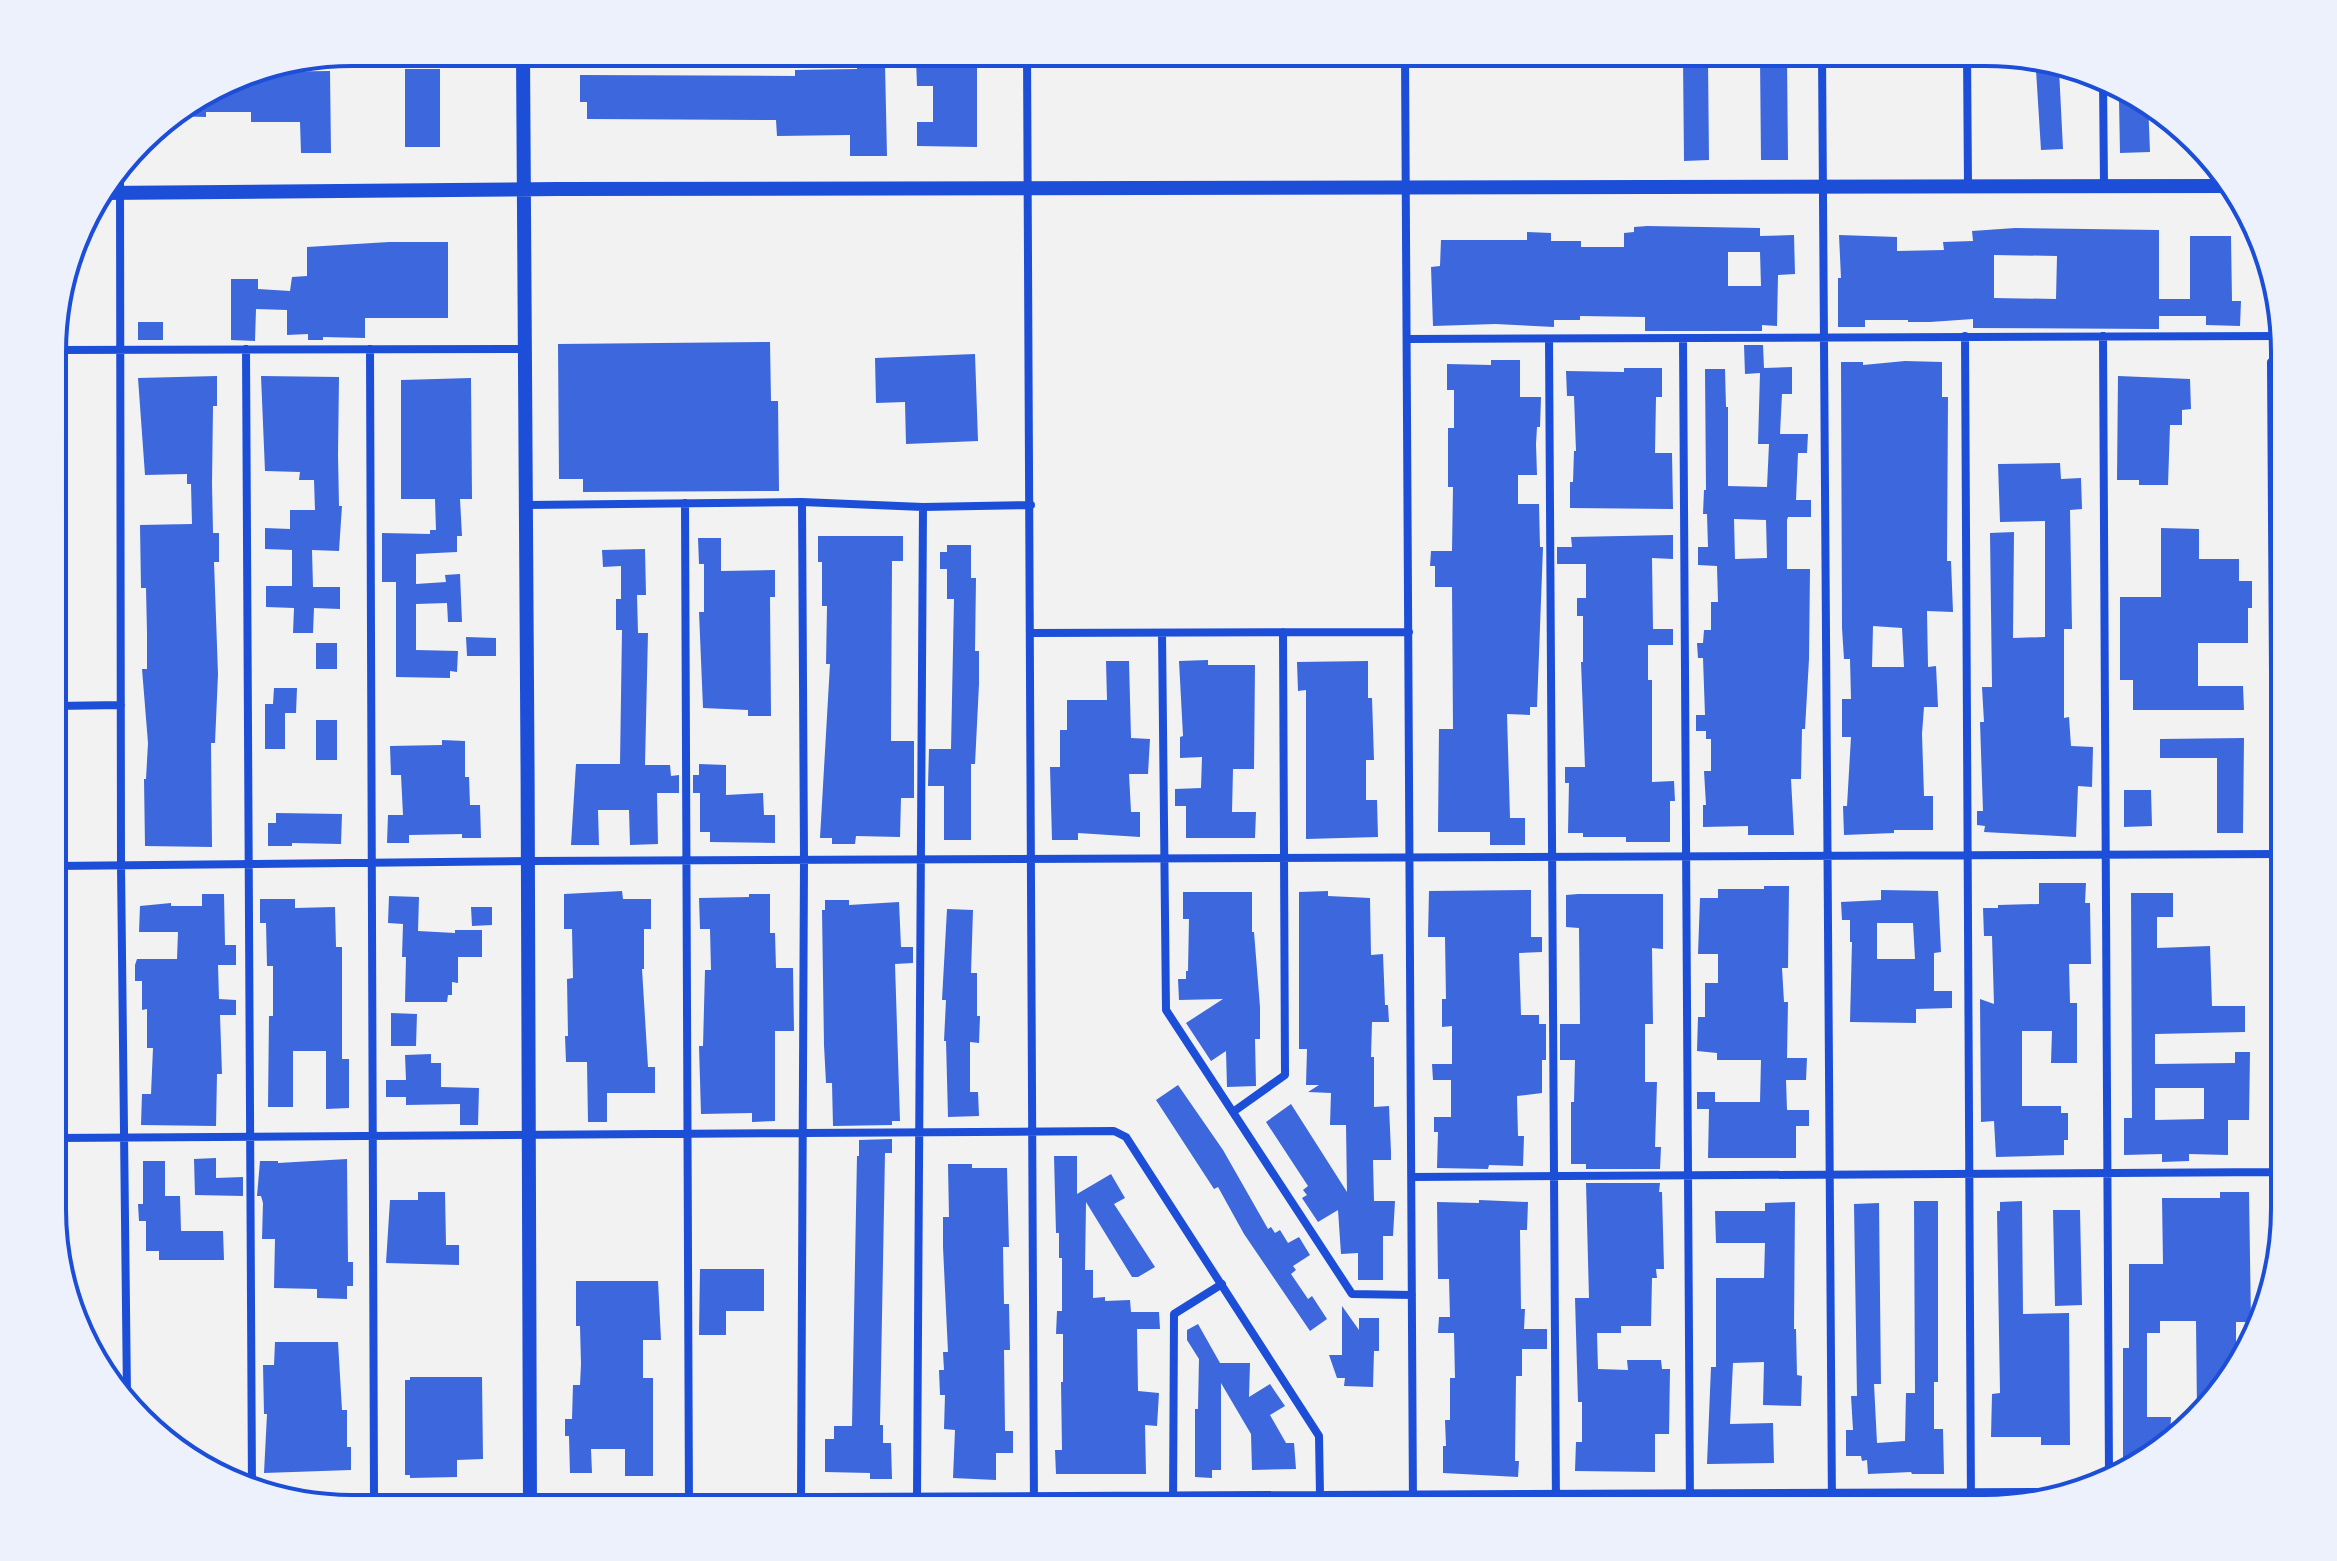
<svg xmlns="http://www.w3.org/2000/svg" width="2337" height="1561" font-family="Ubuntu,sans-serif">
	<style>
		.building { fill: #3d67dc; fill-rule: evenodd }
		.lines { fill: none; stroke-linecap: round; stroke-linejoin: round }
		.minor { stroke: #1d4ed8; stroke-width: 8 }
		.tertiary { stroke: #1d4ed8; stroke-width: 14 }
		.rim { fill: none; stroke: #1d4ed8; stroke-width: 4 }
	</style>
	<rect width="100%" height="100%" fill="#f2f2f2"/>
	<path class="building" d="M1787 57 1788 160H1761L1760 58Z
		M1683 59H1708L1709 160 1684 161Z
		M916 60H977V147L917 146V122H933V86H917Z
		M885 64 887 156H850V135L777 136 776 120 587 119V102H580V75L795 76V70L857 69V65Z
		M405 69H440V147H405Z
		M2059 69 2063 149 2041 150 2036 70Z
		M330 71 331 153H301L300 122H251V112H206V117L171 116 238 75 253 72Z
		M2142 98 2148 101 2150 152 2120 153 2119 99Z
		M1647 226 1760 228V236L1794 235 1795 274 1778 275 1777 326 1762 325V331H1645V317L1580 316V320H1554V327L1495 324 1433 326 1431 267 1440 266 1441 240H1527V232L1551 233V241H1581V247H1624V233L1634 232V227ZM1728 252H1760L1761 286H1728Z
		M2015 228 2159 230V299H2190V236H2231L2232 301H2241L2240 326 2206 325V316H2159V329L1973 328V319L1930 322H1908V320H1865V327H1838V278H1841L1839 235 1897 237V251L1944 250 1943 242 1973 241 1972 231ZM1994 255 2057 256 2056 299 1994 298Z
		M389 242H448V318H365V338L323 337V340H308V334L287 335V310L256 309 255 341 231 340V279H258V289L290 291 292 277 307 276V247Z
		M138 322H163V340H138Z
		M770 342 771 401H778L779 491 583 492V479H559L558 344Z
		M1744 345H1763L1764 368 1792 367V394H1782L1780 434H1808L1807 453H1798L1796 500H1811V517H1788L1787 520V569H1810L1809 659 1805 729H1802L1801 779H1791L1794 835H1748V826L1703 827V805H1706L1704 771H1711V739H1706V731H1696V715H1705L1703 658H1698L1697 643H1703L1704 630H1711V602H1718L1717 566 1698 565V547H1708L1707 514H1703L1704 490H1706L1705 369H1725L1726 407H1728V486L1767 487 1769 444H1758L1760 373 1745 374ZM1734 519 1766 520 1767 558 1735 559Z
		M975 354 978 441 906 444 905 402 876 403 875 358Z
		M1491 360H1520V397H1541L1540 427H1537L1536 444 1537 475H1518V504H1539L1540 547H1543L1537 707H1530V715L1507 714 1510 818H1525V845H1490V832H1438L1439 729H1453L1452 587H1435V566H1430L1431 551H1452L1453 487H1448V428H1454V390H1447V364L1491 365Z
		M1905 361 1942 362V397H1948L1947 561H1951L1953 612 1927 611 1928 667 1936 666 1938 707H1924L1922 734 1924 796H1933V830H1894V833L1844 835 1843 806H1847L1851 737H1842V699H1851L1850 659H1844L1842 628 1841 362H1863V365ZM1873 626 1902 628 1904 667H1872Z
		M1624 368H1662V397H1656L1655 453H1672L1673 509 1570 508V482H1573L1574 451H1576L1574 396H1567L1566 371 1624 372Z
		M217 376V406H213L212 483 213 533H219V562H214L218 674 215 743H211L212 847 145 846 144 779H146L148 743 142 669H147V633L146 588H141L140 525 192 524 191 484H187V474L145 475 138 378Z
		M261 376 339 377 338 455 339 506H342L339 551 312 550 313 587H340V609L314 608 313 633H293L294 608 266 607V586H292V550L265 549V528L290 529V510H315L314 480H299L300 472 265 471Z
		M2118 376 2190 379 2191 409 2182 410V425H2170L2168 485H2139V480H2117Z
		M471 378 472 499H460L462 536H457V552L416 554V584L446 582 445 575 460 574 462 622H448L447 603 416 604V650L458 651 457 672 450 671V678L396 677V582H382V533L430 534V530H436L435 499H401V380Z
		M2060 463 2061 479 2081 478 2082 509 2070 510 2072 629H2064V718L2069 717 2071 746 2093 747 2092 787 2078 786 2076 837 1984 832 1985 826 1977 825V811H1983L1980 722H1984L1982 687H1992L1990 533 2014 532 2013 638 2045 637V521L2000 522 1998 464Z
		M2161 528 2199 529V559H2239V581H2252V608H2248V643H2198V686H2243L2244 710H2133V680H2120V597H2161Z
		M1673 535V559L1652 558 1653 629H1673V645H1648V680H1652V782L1674 781 1675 801H1670V842H1626V837H1583V833H1568L1569 783H1565V767H1585L1581 662H1583V616H1577V598H1586V564H1557V547H1572L1571 537Z
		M818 536H903V561H892L891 736V741H914V798H901L900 837 856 836 855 844H832V838H820L830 664H826L827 606H822V562H818Z
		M698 538H721V571L775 570V597H770L771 716H748V710L703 708 699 612H704V564H699Z
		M947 545H971V578H976L975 651H979V684L975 764H971V840H944V786H928L929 749H951L954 599H947V569H940V552H947Z
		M645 549 646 595H637L638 633H648L645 765H670L671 776 679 775V793H657L658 844 630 845 629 810H598L599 845H571L576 764H620L622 630H616V599H621V566L603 567 602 550Z
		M466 637 496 638V656H467Z
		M316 643H337V669H316Z
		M1208 660V665H1255L1254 769H1233L1232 812H1256L1255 838H1186V806H1175V789L1201 788 1202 757 1180 758V737L1183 736 1179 661Z
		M1106 661H1129L1131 738 1150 739 1148 774H1129L1131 812H1140V837L1078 833V840H1052L1050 767H1060V730H1067V700H1107Z
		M1368 661V698H1372L1374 760H1366V800H1377L1378 837 1306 839V690L1298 691 1297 662Z
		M274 688H297L296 713H285V749H265V704H273Z
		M316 720H337V760H316Z
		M2244 738 2243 833H2217V758H2160V739Z
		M442 740 465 741V777H469L470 805H480L481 838H462V834L409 835V843H387L388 815H403L401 775H391L390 746 442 745Z
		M699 764 726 765V795L763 793 764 815H775V843L710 842V832H700V793H693V775H699Z
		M2124 790H2151L2152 826 2124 827Z
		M276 813 342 814 341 844 292 843V846H268V823H276Z
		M2039 883H2086L2085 903H2090L2091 964H2069L2070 1003H2077V1063H2051L2052 1031H2022V1106H2061V1113H2068V1140H2064V1155L1996 1157 1994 1121 1981 1122 1980 999 1994 1004 1992 936H1984L1983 908H1998V905L2039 904Z
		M1764 886H1789L1788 968H1782L1784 1002H1788L1787 1058H1807L1806 1080H1786L1787 1110H1809V1126H1796V1158H1708L1709 1109H1697V1092H1715V1102H1760L1761 1060H1717V1053L1697 1051 1698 1017H1705V983H1718V954H1698L1700 898H1718V889H1764Z
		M1531 890V937H1542V952L1519 953 1521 1015H1539V1024H1546V1060H1542V1093L1517 1096 1518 1136H1524L1523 1166 1489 1165 1488 1169 1437 1168 1438 1132H1434V1117H1451V1080H1433L1432 1064H1452V1026L1442 1027V999H1446L1445 937H1428L1429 891Z
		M1881 890 1938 891 1941 952 1934 953V991H1952V1008L1916 1009V1023L1850 1022 1852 942H1850V920H1842L1841 902 1881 900ZM1877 923H1913L1915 959H1877Z
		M622 891 623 899H651V929H644V969H642L648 1067H655V1093H607V1122H588L587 1062H566L565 1036H568L567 979 573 978 572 929H564V894Z
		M1328 891V896L1370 898 1371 955 1383 954 1385 1005H1388L1389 1022H1372L1371 1057H1374V1107L1389 1106 1391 1152V1160H1373L1374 1201H1395L1393 1236H1383V1280H1358V1253L1341 1254 1338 1210 1318 1222 1302 1198 1307 1195 1303 1190 1308 1186 1266 1122 1291 1104 1347 1192 1346 1125H1330L1331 1093 1308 1092 1319 1085H1306L1307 1049H1299V892Z
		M1183 892H1252V932H1254L1260 1007V1039H1255L1256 1086 1227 1087 1226 1051 1211 1061 1186 1023 1223 999 1179 1000 1178 979H1186V971H1188L1189 919H1183Z
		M2131 893H2173V917H2157V948L2210 946 2212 1006H2245V1032L2155 1034V1064L2235 1063V1052H2250L2249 1120H2228V1155L2189 1154V1161L2162 1162V1154L2124 1155V1118H2132ZM2155 1088H2204V1119L2155 1120Z
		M202 894H224L225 945H236V965H218L219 999 236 1000V1015H220L222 1074H217L216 1126 141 1125 142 1094H151L153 1048H147V1009L142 1010V981H135V965L137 959H177L178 932H139L140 906 171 903V906H202Z
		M749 894H770V933H775L776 968H793L794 1031H775V1121L752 1122V1113L701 1114 699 1046H703L705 970H711L710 929H700L699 898 749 897Z
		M1578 894H1663V949L1652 948 1653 1024H1645V1082H1657L1655 1147H1661L1660 1169H1586V1164H1571V1102H1574L1575 1060H1560V1024H1580L1579 928 1566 927V895Z
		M389 896 419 897 418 931 455 933V930H482V957H458V983L452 982V995H448L447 1002H405L406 957H402L403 924 388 923Z
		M260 899H295V908L335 907 336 947H342V1059H349V1108L326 1109V1051H293V1107H268L269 1016H273V966H267L266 923H260Z
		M825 900H849V905L899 902 901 947H913V963L895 964 900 1121H892V1125L833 1126 832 1083H826L824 1045 822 910H825Z
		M471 907H492V925L472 926Z
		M947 909 973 910 971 973H977V1016H980L979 1043 970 1042V1092H978L979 1116 948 1117 946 1041H944L946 1000H942Z
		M391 1013 417 1014 416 1046H391Z
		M431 1054V1063H441V1087L479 1088 478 1125H460V1104L406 1105V1097H386V1080H406L405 1055Z
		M1178 1085 1223 1150 1268 1229 1271 1227 1275 1233 1280 1230 1288 1243 1299 1237 1310 1255 1293 1266 1296 1270 1291 1274 1308 1299 1312 1296 1327 1319 1310 1331 1244 1234 1218 1187 1214 1189 1156 1100Z
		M892 1139V1153H885L880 1425H883V1443H891L892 1479H870V1473L825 1472V1439H834V1426H852L857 1156H859V1140Z
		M1054 1156H1077V1194L1111 1174 1125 1198 1114 1204 1155 1267 1138 1277H1132L1086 1202 1085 1270H1093V1298L1105 1297V1301L1130 1300 1131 1312H1159L1160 1329H1137L1138 1391 1159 1393 1157 1426 1145 1425 1146 1474H1056L1055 1450H1062L1061 1382H1063V1334H1056L1057 1311H1062V1258H1059V1233H1056Z
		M216 1158V1178L243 1177V1196L195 1195 194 1159Z
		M347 1159 348 1262H353V1286H347V1299L317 1298V1289L274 1288 275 1239H262L263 1203 261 1196H257L260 1161H278V1163Z
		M143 1161H165V1196H180L181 1231H223L224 1260H159V1251H146V1221H139L138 1204H143Z
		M948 1164H972V1168H1007L1009 1247H1003L1004 1304H1009L1010 1350H1004L1005 1431H1013V1453H996V1480L953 1478 955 1430 944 1429 945 1395H940L939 1370H944L943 1352H948L943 1247V1217H949Z
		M1586 1183H1660L1659 1192H1662L1664 1269H1656L1657 1278H1652L1651 1326H1621V1333H1597L1598 1369 1628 1370 1627 1360H1661L1662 1369H1670L1669 1434H1655V1472L1575 1471 1576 1442H1582V1402H1578L1575 1298H1589Z
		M418 1192H445L446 1245H459V1265L386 1263 390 1200H418Z
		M2220 1192H2249L2251 1322H2236V1362H2233V1377L2197 1411 2196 1321H2160V1333H2147V1417H2171L2170 1436 2140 1464H2123V1348H2129V1264H2163L2162 1198H2220Z
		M1479 1200 1528 1202 1527 1230H1520L1521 1309H1525L1524 1329H1547V1349H1522V1376H1516L1515 1461H1519L1518 1477 1443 1473V1446H1446L1445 1420H1450V1378H1455L1454 1333H1438L1439 1317H1450L1449 1279H1438L1437 1202 1479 1203Z
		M1914 1201H1938V1382H1934V1429H1943L1944 1474H1912L1911 1472 1868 1474 1867 1460 1862 1461 1861 1456H1846V1430H1853L1851 1396H1857L1854 1204 1879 1203 1881 1384H1874L1877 1443 1905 1441 1906 1393H1915Z
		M2022 1201 2023 1314 2069 1313 2070 1445H2041V1437H1991L1992 1394 2000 1393 1997 1211H2000V1202Z
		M1795 1202 1794 1329H1796L1797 1375 1802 1376 1801 1406 1763 1405 1764 1362 1733 1363 1730 1424 1773 1423 1774 1463 1707 1464 1711 1367H1716V1278H1764L1765 1243H1716L1715 1211H1765V1203Z
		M2053 1210H2080L2082 1305 2055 1306Z
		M700 1269H764V1311H726V1335H699Z
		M576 1281H658L661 1340H643V1378H653V1476H625V1449H591L592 1473H570L569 1436H565V1419H572L573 1385H580L581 1364 580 1326H576Z
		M1342 1306 1359 1330V1318H1379V1351H1374L1373 1387 1344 1386 1345 1378H1337L1329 1355H1342Z
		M1198 1324 1220 1363H1250L1249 1397 1270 1384 1276 1393 1285 1406 1270 1415 1286 1443H1294L1296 1469 1252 1470 1251 1434 1221 1383V1470H1212V1478L1195 1477V1409H1198L1199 1359 1187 1340V1330Z
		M275 1342H338L342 1410H347V1447H351V1470L264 1473 267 1414H264L263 1365H274Z
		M410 1377H482L483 1459 457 1460V1477L410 1478V1475H405V1380H410Z"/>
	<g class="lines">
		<path class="minor" d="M1027 52 1034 1509
			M1405 52 1413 1509
			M1822 52 1832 1508
			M1967 52 1968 186
			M2103 79 2104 186
			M120 171 121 866 127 1396
			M1965 336 1971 1508
			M2103 336 2109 1477
			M1683 338 1690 1508
			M1407 339 2284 336
			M1549 339 1556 1509
			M246 349 252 1491
			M370 349 374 1500
			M55 350 526 349
			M2284 351 2271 362 2274 827 2284 836
			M685 503 689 1509
			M527 505 802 502 923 507 1031 505
			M1030 633 1409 632
			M1162 633 1166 1010 1352 1294 1412 1295
			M55 706 121 705
			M55 866 530 861 2284 854
			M1233 1112 1285 1075 1283 632
			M55 1138 1114 1131 1126 1137 1319 1436 1320 1495
			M1412 1177 2276 1172
			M2277 1266 2276 1009 2284 1000
			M917 1497 923 507
			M801 1498 804 860 802 502
			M293 1499 2059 1492
			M1173 1509 1174 1314 1222 1284"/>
		<path class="tertiary" d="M523 52C529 538 527 1023 530 1509
			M103 193 558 189 2230 186"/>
	</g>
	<path d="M0 0H2337V1561H0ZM352 66H1985A286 286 0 0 1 2271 352V1209A286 286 0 0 1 1985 1495H352A286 286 0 0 1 66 1209V352A286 286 0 0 1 352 66Z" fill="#edf1fc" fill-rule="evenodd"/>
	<path class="rim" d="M352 66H1985A286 286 0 0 1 2271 352V1209A286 286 0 0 1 1985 1495H352A286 286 0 0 1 66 1209V352A286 286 0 0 1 352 66Z"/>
</svg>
